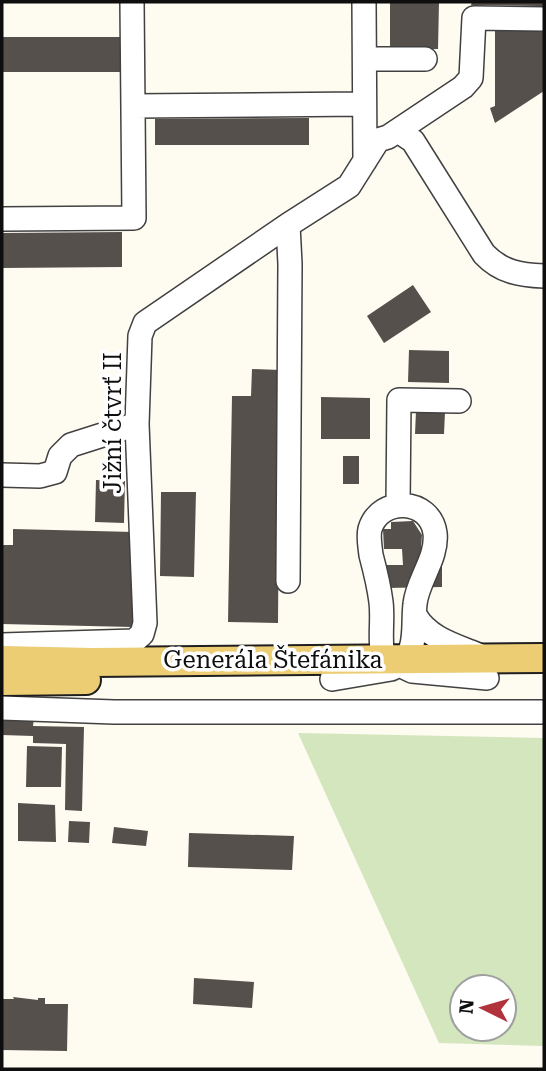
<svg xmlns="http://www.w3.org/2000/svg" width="546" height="1071" font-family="'Roboto Serif',serif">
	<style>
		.green { fill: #d3e6bd; fill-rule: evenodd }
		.building { fill: #56504c }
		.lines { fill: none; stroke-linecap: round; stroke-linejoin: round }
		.minor-casing { stroke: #414141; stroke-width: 26 }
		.major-casing { stroke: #1f1f1f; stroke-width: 32 }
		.minor { stroke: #fff; stroke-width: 23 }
		.major { stroke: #eccd73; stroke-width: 28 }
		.labels { text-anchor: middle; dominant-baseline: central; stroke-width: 7; stroke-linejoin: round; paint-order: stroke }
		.street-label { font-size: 24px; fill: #0e0e0e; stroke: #fff }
	</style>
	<rect width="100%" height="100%" fill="#fefbf1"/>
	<path class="green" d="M298 733 544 738V1046L439 1043ZM462 987H504V1029H462Z"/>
	<path class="building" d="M390 2H439L438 49H390Z
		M472 2H544V10H538V6L471 5Z
		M495 26H544V91L495 123 490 108 495 106Z
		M2 37H121V72H2Z
		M309 118V145H155V119Z
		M122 232V267L2 268V233Z
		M413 285 431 312 384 343 367 316Z
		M409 350 449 351V383L408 382Z
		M252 369 280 370 278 623 228 622 232 396H251Z
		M321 397 370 398V439H321Z
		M416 411 445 412 444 434H415Z
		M343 456H359V484H343Z
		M96 480 125 481 124 523 95 522Z
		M161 492H196L194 577 160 576Z
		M413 521 422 535 420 564H442V587L387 588V565H403L402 549H384L383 529H391V522Z
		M13 529 134 532 132 627 2 624V545H13Z
		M2 717 34 718 33 726 84 727 82 811 65 810 66 744 33 743V736L2 735Z
		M27 746 62 747 61 787H26Z
		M18 803 55 805 56 842 18 841Z
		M69 821 90 822 89 843 68 842Z
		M114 827 148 831 146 846 112 843Z
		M189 833 294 836 292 870 188 867Z
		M194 978 254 982 252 1008 193 1004Z
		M13 997 38 1000V998H45V1004H68L67 1051 2 1050V999H14Z"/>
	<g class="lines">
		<g class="minor-casing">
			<path id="minor" d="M364 2 365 161
				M365 59H425
				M134 106 364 104
				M398 131 413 141 484 254C501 272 520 275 544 276
				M2 219 134 218 132 2
				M2 475 40 476 55 472 60 456 71 445 137 424
				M398 504 399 400 459 401
				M288 581 290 264 288 225 349 186 378 140 388 137 463 87 471 78 474 18 544 19
				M415 615C428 639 457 646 481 656
				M2 645 134 641 142 634 145 623 137 424 140 336 145 323 288 225
				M332 679 391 669C420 655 412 631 415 604 417 581 438 558 435 533 430 498 380 496 370 529 368 537 370 546 371 555 375 570 379 586 381 602 383 618 380 634 382 650 389 660 401 666 412 671L487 678
				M2 708 114 712H544"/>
		</g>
		<g class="major-casing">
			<path id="major" d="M2 660 93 662 544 658
				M2 681 86 680"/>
		</g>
		<use href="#minor" class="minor"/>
		<use href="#major" class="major"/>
	</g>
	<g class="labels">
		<g class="street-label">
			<text transform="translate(113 423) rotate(-90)">Jižní čtvrť II</text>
			<text x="273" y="660">Generála Štefánika</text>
		</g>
	</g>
	<rect width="546" height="1071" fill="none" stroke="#0e0e0e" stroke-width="7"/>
	<g transform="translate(483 1008) rotate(275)"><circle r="33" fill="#ffffff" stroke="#9f9f9f" stroke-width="2"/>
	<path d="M0-5L12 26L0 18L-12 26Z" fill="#b2323b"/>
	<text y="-10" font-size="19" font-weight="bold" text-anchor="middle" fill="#0e0e0e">N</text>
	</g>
</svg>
